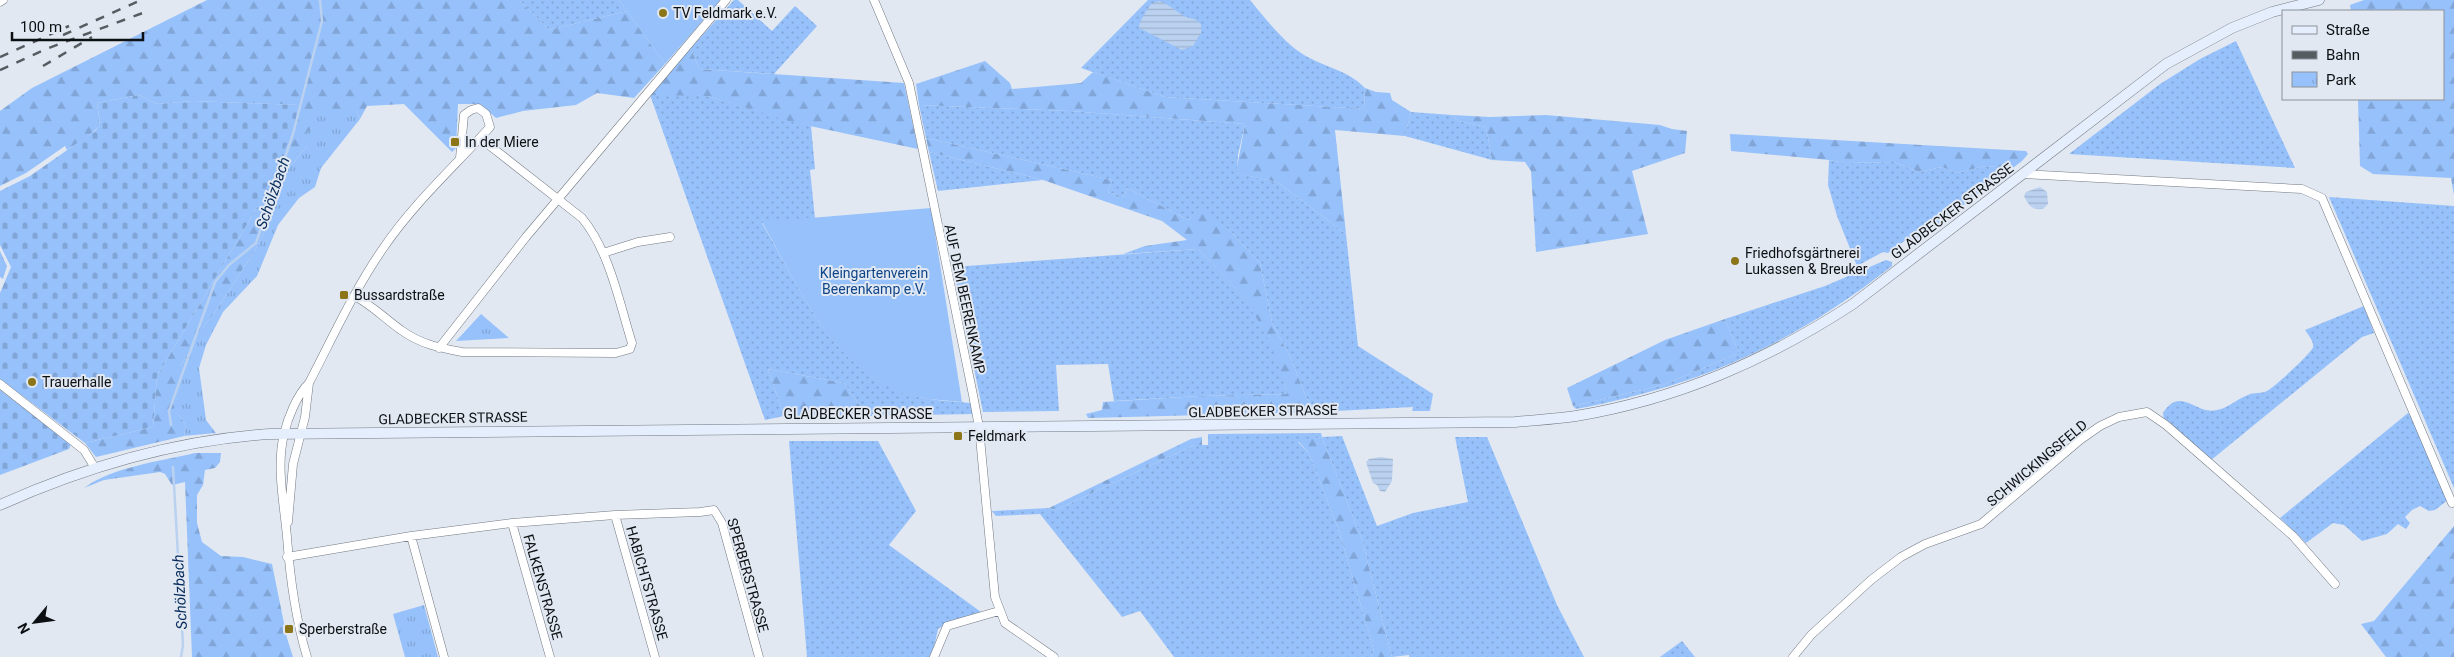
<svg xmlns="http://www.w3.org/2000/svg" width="2454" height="657" font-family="Roboto,sans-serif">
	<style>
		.grass { fill: url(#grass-dots) }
		.forest { fill: url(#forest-firs) }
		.cemetery { fill: url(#cemetery-stones) }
		.park { fill: url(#park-tufts) }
		.garden { fill: #97c1fb }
		.water { fill: url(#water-rules) }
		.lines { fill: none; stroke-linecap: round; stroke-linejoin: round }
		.stream { stroke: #bad1f0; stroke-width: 2.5 }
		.minor-casing { stroke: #737982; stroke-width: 9 }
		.secondary-casing { stroke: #737982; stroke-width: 11 }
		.minor { stroke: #fff; stroke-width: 8 }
		.secondary { stroke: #e5eefc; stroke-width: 10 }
		.rail { stroke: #575c61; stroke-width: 2.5; stroke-dasharray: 9 9; stroke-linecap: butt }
		.poi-dot { fill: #8c7519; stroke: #e1e8f2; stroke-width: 2 }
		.labels { text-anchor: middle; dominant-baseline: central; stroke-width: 4; stroke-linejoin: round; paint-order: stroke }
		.poi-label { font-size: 14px; fill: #0d1013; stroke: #e1e8f2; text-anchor: start }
		.street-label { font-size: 14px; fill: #0d1013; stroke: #e1e8f2 }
		.park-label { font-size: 14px; fill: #0f4588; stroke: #e1e8f2 }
		.water-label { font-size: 15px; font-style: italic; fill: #072c5b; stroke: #e1e8f2 }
	</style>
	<defs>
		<pattern id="grass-dots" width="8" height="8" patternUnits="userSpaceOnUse" patternTransform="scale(1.25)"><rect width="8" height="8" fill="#97c1fb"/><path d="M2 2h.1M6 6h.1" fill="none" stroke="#81a5d6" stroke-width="1.8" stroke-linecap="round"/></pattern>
		<pattern id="forest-firs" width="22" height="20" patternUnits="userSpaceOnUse" patternTransform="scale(1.25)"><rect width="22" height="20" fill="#97c1fb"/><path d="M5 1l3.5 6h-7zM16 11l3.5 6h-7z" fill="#81a5d6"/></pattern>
		<pattern id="cemetery-stones" width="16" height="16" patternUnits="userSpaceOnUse" patternTransform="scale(1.25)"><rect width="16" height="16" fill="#97c1fb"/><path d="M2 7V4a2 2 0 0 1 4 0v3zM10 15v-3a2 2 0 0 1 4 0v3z" fill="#81a5d6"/></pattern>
		<pattern id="park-tufts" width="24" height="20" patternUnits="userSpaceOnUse" patternTransform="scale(1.25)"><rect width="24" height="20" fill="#97c1fb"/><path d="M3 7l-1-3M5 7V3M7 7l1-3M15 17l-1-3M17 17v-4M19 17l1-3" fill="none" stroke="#81a5d6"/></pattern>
		<pattern id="water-rules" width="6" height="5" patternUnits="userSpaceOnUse" patternTransform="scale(1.25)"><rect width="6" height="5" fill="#bad1f0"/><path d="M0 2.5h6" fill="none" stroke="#9fb2cd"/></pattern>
	</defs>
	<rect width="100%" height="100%" fill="#e1e8f2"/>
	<path class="grass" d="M519 0H619L627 11 549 30Z
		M734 0H738L772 31 795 6 817 26 774 74 699 69 691 48Z
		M1148 0H1250C1264 17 1283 41 1301 53 1322 67 1347 69 1365 88L1364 109 1165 97 1081 68Z
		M2236 41 2295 168 2069 154 2160 84 2200 59Z
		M671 94 707 96 811 126 815 169 810 170 815 218 762 223C798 284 827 359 896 390 919 400 947 401 971 403L973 414 867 416 844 383 768 369 784 416 765 420 650 95Z
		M919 105 1070 111 1245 124 1238 155 1237 173 1277 182 1346 234 1358 346 1433 394 1430 411H1412L1413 407 1316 412 1306 397 1292 361 1272 322 1260 263 1232 233 1199 208 1188 220 1127 188 1124 197 1108 192 1112 180 926 138Z
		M1411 112 1452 115 1458 121 1486 127 1492 160 1405 136Z
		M929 152 1043 180 938 191Z
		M1829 160 1845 163 1894 162 1919 172 1942 167 1957 173 1985 166 1998 167 1947 210 1888 253 1883 252 1857 266 1837 216 1828 185Z
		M2329 197 2454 206V488Z
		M1198 249C1232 282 1262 315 1279 361 1283 371 1284 383 1287 394L1199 396 1114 401 1108 364 1056 365 1059 411 983 412 953 267Z
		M1886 260 1892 262V266C1791 345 1701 385 1576 409L1573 406 1663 385 1739 353 1725 319 1825 286Z
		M2364 306 2374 333 2362 337 2210 461 2164 420 2163 413C2181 385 2196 416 2217 410 2228 408 2237 399 2248 395 2254 392 2261 394 2267 391 2273 388 2313 352 2313 347 2314 341 2308 335 2305 330Z
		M2408 413 2415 420 2448 500 2435 510 2429 511 2420 506 2412 510 2405 517 2410 523 2406 529 2398 524 2387 534 2362 541 2344 525 2333 523 2306 543 2280 518Z
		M1321 433 1322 437 1342 436 1377 526 1413 513 1468 502 1455 437H1487L1557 605 1584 657H1409V655L1392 657 1362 540 1322 437 1298 442 1309 453 1340 534 1374 651 1371 657H1174L1140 611 1122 617 1040 514 996 516 992 511 1049 508 1056 510 1194 445H1208V434Z
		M789 441H878L916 511 889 545 981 612 953 620 938 629 932 657H807Z
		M1682 641 1695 657H1660Z"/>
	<path class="forest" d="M207 0H519L549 30 627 11 665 64 634 98 597 93 576 105 523 111 496 118 480 104H458L456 148 452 152 404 104 367 106 360 119 356 111 312 128 306 135 307 146 277 183 280 195 259 244 213 315 196 335 193 347 180 366V384L174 412 180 416 186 426 184 436 96 457 85 443 153 427 157 376 255 211 299 105 193 101 157 104 139 95 97 103 100 125C91 135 78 143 67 150L65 146 26 173 0 186V111L32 88Z
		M2364 0H2454V195L2451 178 2373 174 2360 166 2358 99H2443V11H2351L2350 5Z
		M691 48 699 69 904 83 918 149 796 123 707 96 650 95Z
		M985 61 1010 83 1012 89 1081 83 1093 72 1165 97 1364 109 1365 88 1376 92 1390 93 1392 100 1411 112 1405 136 1335 130 1346 234 1277 182 1236 173 1245 124 1070 111 919 105 916 84Z
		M1452 115 1490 117 1546 115 1660 125 1672 129 1687 131 1685 153 1632 171 1648 234 1536 252 1531 171 1525 162 1492 160 1486 127 1458 121Z
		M1730 134 2026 151 2028 154 2022 161 1913 243 1909 238 1997 167 1985 166 1957 173 1942 167 1919 172 1894 162 1845 163 1829 160 1731 151Z
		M926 138 1112 180 1108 192 1124 197 1127 188 1188 220 1199 207 1232 233 1260 263 1272 322 1292 361 1306 397 1316 412 1088 418 1086 414 1102 410 1103 402 1199 396 1287 394C1272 329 1244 294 1198 249L1123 254 1145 246 1187 240 1162 221 1043 180 929 152Z
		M0 251 7 266 3 279 0 277Z
		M1725 319 1739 353 1663 385 1573 406 1567 388 1665 340Z
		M768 369 844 383 867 416H784Z
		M1202 437V445H1194L1056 510 1049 508 1191 439Z
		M1322 437 1362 540 1392 657H1371L1374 651 1340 534 1309 453 1298 441Z
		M195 453H221L220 462 215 468 205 470 203 485 197 495V523L202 542 221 556 243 557 272 564 287 638 293 657H192L185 482 172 485 165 474 160 472 104 480 84 488C112 467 161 461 195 453Z
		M2454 526V657H2386L2361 624 2374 621Z"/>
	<path class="cemetery" d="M139 95 157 104 193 101 299 105 291 136 255 211 157 376 153 427 85 443 0 379V293L11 267 0 245V191L30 176 96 130 100 124 97 103Z
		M0 390 71 444 69 449 0 475Z"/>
	<path class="park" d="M316 110 356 111 360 119 321 168 315 187 299 198 278 225 257 276 223 312 206 345 199 368 206 420 216 433 184 436 186 426 180 416 173 412 180 384V366L193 347 196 335 213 315 259 244 280 195 277 183 307 146 305 135 312 128Z
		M481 314 509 338 456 341Z
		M424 605 438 657H405L393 614Z"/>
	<path class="garden" d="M619 0H721L665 64Z
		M931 208 962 402C940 400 915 399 895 390 827 359 797 283 762 222Z"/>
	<path class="water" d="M1159 1C1169 4 1175 11 1184 16 1190 19 1196 18 1201 24V33L1193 46 1182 50 1139 28C1139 21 1147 10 1151 4Z
		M2040 187 2047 192 2048 204 2043 209C2032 210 2029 206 2024 196L2026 192Z
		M1381 457 1393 459 1392 481 1385 492 1380 491 1377 485 1373 483 1366 462 1369 459Z"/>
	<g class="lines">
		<path class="stream" d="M171 425 169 411 215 282 229 265 256 243 293 134 322 21 320 0
			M173 467 183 645 181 657"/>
		<g class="minor-casing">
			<path id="minor" d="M874 0 909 83 973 395 979 427 995 597 1005 623 1054 657
				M0 2 3 0
				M2024 174 2302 189 2322 198 2452 503
				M603 253 638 242 670 237
				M354 296C371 304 385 319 401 330 420 344 440 348 462 352L616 353 630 349 632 343C619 302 610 252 582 218L480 138
				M439 348 526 237 726 0
				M0 384 84 450 95 468
				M615 515 655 657
				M288 522 293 464 305 417 309 383
				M512 523 550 657
				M411 536 444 657
				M287 557 411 536 512 523 615 515 700 512 714 510 722 523 759 657
				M307 657C295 617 290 578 287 537 284 503 276 467 284 434 288 417 297 395 309 383 333 337 354 290 384 247 414 203 454 167 490 127L486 114 478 108 471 110 464 115 460 158
				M934 657 947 626 999 611
				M1793 657 1811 635 1871 580 1901 557 1925 544 1981 524 2080 440 2100 426 2119 417 2147 412 2166 425 2293 536 2335 584"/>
		</g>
		<g class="secondary-casing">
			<path id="secondary" d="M0 505C85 467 177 440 270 434L1515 422C1535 420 1556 419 1576 416 1678 399 1767 360 1853 304L2166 64 2232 28 2272 12 2319 0"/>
		</g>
		<use href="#minor" class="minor"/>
		<use href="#secondary" class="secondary"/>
		<path class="rail" d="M63 35 141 0
			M0 57 69 26
			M43 66 92 37
			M0 70 46 49 148 11"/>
	</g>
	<g class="poi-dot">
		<circle cx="663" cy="13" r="5"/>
		<rect x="450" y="137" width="10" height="10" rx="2.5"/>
		<circle cx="1735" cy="261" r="5"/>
		<rect x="339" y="290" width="10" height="10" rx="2.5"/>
		<circle cx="32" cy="382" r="5"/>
		<rect x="953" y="431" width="10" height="10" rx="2.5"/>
		<rect x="284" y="624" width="10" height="10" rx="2.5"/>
	</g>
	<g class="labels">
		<g class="poi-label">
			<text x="673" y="13">TV Feldmark e.V.</text>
			<text x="465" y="142">In der Miere</text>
			<text x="1745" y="253">Friedhofsgärtnerei<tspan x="1745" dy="16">Lukassen &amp; Breuker</tspan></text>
			<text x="354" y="295">Bussardstraße</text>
			<text x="42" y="382">Trauerhalle</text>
			<text x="968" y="436">Feldmark</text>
			<text x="299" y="629">Sperberstraße</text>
		</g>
		<g class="street-label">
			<text transform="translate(1952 211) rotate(-37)">GLADBECKER STRASSE</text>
			<text transform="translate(965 299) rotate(78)">AUF DEM BEERENKAMP</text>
			<text transform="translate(1263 411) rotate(-1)">GLADBECKER STRASSE</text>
			<text x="858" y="414">GLADBECKER STRASSE</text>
			<text transform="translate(453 418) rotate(-1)">GLADBECKER STRASSE</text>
			<text transform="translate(2037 463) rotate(-40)">SCHWICKINGSFELD</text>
			<text transform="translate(748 575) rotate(74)">SPERBERSTRASSE</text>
			<text transform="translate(647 583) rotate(74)">HABICHTSTRASSE</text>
			<text transform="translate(543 587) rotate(74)">FALKENSTRASSE</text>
		</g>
		<g class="park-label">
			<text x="874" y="273">Kleingartenverein<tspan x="874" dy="16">Beerenkamp e.V.</tspan></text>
		</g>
		<g class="water-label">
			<text transform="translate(273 193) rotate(-71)">Schölzbach</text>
			<text transform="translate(180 592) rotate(-93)">Schölzbach</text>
		</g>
	</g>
	<rect x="2282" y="10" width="162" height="90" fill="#e1e8f2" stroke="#8c9299"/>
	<rect x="2292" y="26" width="25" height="8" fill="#e5eefc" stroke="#8c9299"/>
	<text x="2326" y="35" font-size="15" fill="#0d1013">Straße</text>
	<rect x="2292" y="51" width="25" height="8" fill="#575c61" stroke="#8c9299"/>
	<text x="2326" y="60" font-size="15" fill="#0d1013">Bahn</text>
	<rect x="2292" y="72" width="25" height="15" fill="url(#park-tufts)" stroke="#8c9299"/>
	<text x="2326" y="85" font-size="15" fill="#0d1013">Park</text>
	<g transform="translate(35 622) rotate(241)" stroke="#e1e8f2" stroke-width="4" paint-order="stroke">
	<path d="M0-4L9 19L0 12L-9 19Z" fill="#0d1013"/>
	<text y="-8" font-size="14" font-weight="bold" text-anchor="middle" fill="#0d1013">N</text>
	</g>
	<path d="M12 32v8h131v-8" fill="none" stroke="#0d1013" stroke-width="2.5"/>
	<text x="20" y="32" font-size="15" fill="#0d1013" stroke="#e1e8f2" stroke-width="4" paint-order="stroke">100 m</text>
</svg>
